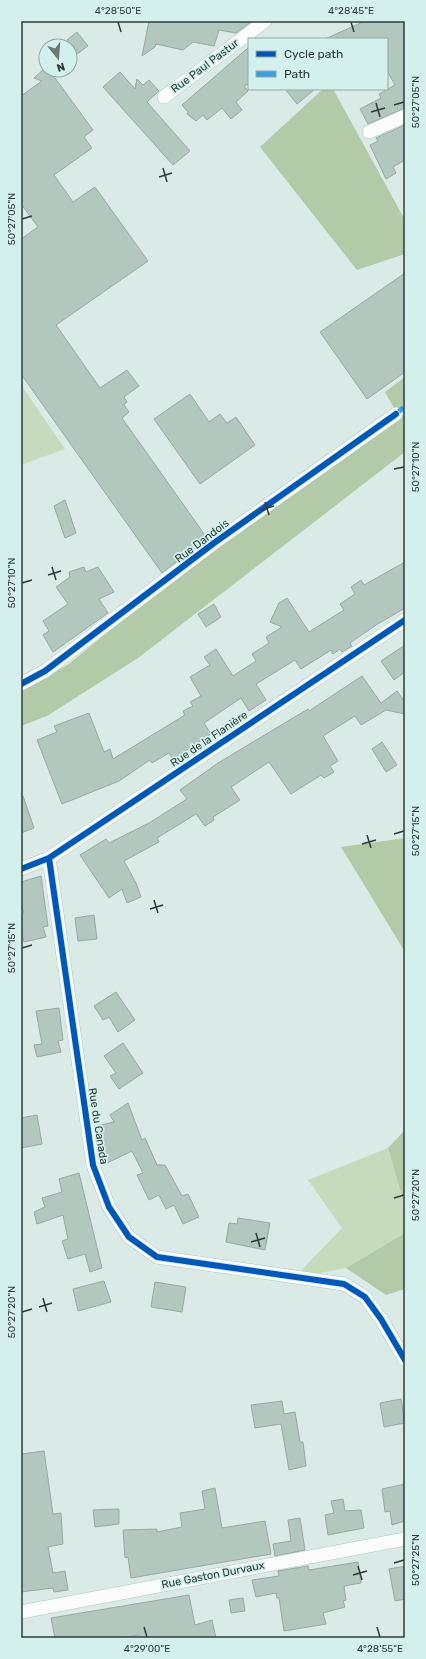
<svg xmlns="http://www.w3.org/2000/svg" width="426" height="1659" font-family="Rubik,sans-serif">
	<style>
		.green { fill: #c6dbbd }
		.forest { fill: #b3caa8 }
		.building { fill: #b2c7be; stroke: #9ba7a3 }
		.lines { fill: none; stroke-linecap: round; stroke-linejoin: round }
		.street-casing { stroke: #b7c5c2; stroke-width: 14 }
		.street { stroke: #f9fcfb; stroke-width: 13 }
		.quiet { stroke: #3d9ee2; stroke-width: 5; stroke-dasharray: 10 5; stroke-linecap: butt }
		.cycleway-casing { stroke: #d3f0ec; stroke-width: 8 }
		.cycleway { stroke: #0057b8; stroke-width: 6 }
		.ticks { fill: none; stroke: #2f3b39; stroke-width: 1.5 }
		.labels { text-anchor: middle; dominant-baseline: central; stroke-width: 3.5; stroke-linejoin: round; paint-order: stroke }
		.street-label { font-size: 11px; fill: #2f3b39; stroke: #d3f0ec }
		.neatline { fill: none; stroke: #2f3b39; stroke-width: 1.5 }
		.ticks-label { font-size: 10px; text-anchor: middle; fill: #2f3b39 }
	</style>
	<rect width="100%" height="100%" fill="#d9eae7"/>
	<path class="green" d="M21 385 65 449 21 465Z
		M388 1148 405 1207V1233L346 1268 294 1278 342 1228 308 1180Z"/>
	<path class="forest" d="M323 89H333L405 220V254L357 270 260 147Z
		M405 377V452L138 658 47 716 21 726V691L69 664 145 601 211 551 400 418 385 392Z
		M405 838V952L341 847Z
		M405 1130V1207L388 1148Z
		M405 1233V1289L386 1295 346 1268Z"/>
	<path class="building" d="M149 21H252L236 33 219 30 214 46 193 42 183 50 156 44 155 47 142 56Z
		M365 21H405V108L368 124 360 109 381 98 379 94 395 85 387 71V39H325Z
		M77 32 88 46 77 54 67 40Z
		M249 47V84L244 86 248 91 236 102 242 110 231 119 222 108 207 120 203 115 196 121 187 114 188 112 182 105Z
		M45 68 51 75 52 74 93 130 84 137 92 148 54 175 73 202 95 187 148 261 56 325 100 388 127 370 139 386 124 397 127 402 124 405 129 412 122 418 207 538 162 573 21 374V239L38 227 21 204V96L42 81 34 78Z
		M120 72 135 89 137 79 143 85 149 80 159 91 147 102 190 151 173 165 103 87Z
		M285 89H315L297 104Z
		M405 125V160L393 167 396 173 386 179 370 145 378 141 376 138Z
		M405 273V372L367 399 320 332Z
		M190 394 209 422 220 414 227 423 236 417 255 445 200 484 154 419Z
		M65 500 76 533 65 538 54 506Z
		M405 562V608L376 625 350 643 352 646 342 652 340 649 333 654 331 650 301 669 295 660 256 684 266 700 249 711 241 698 204 723 211 734 173 759 169 753 152 763 150 760 119 781 62 804 37 740 57 732 54 726 89 713 104 752 110 749 113 759 185 715 183 711 193 706 190 702 201 696 190 677 210 665 204 657 216 649 233 676 256 661 252 654 269 643 266 637 282 627 270 622 279 603 287 598 309 632 344 610 340 604 355 594 351 587 361 580 364 585Z
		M84 567 86 572 98 567 114 592 99 599 108 613 53 652 43 635 49 631 43 621 68 604 56 587 70 577 69 572Z
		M214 604 221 617 206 627 198 614Z
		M405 645V672L394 680 381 661Z
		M362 676 381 703 397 691 405 702V714L386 710 361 725 355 716 323 736 338 761 330 766 334 772 324 778 321 775 291 794 269 762 231 787 240 800 213 817 214 820 205 826 196 814 157 838 159 842 124 861 136 883 141 897 127 903 122 889 109 898 80 855 106 839 109 843 149 823 187 799 180 790 218 763 308 709 309 711Z
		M382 742 397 765 386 772 372 749Z
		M23 796 34 828 21 833V797Z
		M41 876 48 926 43 927 46 937 24 942 21 929V914L24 913 21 904V882Z
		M94 915 97 939 78 941 75 918Z
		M116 992 135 1020 118 1032 109 1017 103 1020 94 1006Z
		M59 1008 63 1040 58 1041 61 1052 37 1057 34 1045 42 1044 36 1011Z
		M123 1043 143 1073 119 1089 110 1076 116 1073 104 1056Z
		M128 1103 142 1140 145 1138 157 1165H165L182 1196 188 1194 199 1217 183 1224 174 1205 166 1209 159 1195 149 1200 137 1175 143 1173 132 1151 105 1164 96 1126 114 1122 110 1115Z
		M37 1115 42 1144 21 1148V1118Z
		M79 1173 102 1268 90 1272 85 1254 68 1259 62 1241 68 1239 63 1215 37 1224 34 1212 45 1207 42 1198 62 1192 59 1179Z
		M238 1218 270 1223 265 1250 226 1242 229 1223 237 1224Z
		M104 1281 111 1302 78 1311 73 1289Z
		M155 1282 186 1287 182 1312 151 1307Z
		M401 1399 405 1423 384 1427 380 1403Z
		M282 1401 284 1414 295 1412 300 1442H303L306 1466 289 1470 281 1424 255 1428 251 1405Z
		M44 1451 53 1514 61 1513 63 1544 48 1547 53 1573 65 1571 68 1590 54 1592 53 1588 21 1592V1454Z
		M405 1484V1521L392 1525 390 1511 385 1512 382 1489Z
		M215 1488 222 1528 265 1521 271 1554 131 1578 128 1557 125 1558 123 1530 157 1529V1532L182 1527 180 1513 205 1509 202 1491Z
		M343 1499 345 1511 361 1510 364 1528 328 1535 325 1515 334 1513 331 1501Z
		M119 1509V1524L95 1527 93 1510Z
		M300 1518 305 1550 275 1556 273 1544 291 1541 288 1520Z
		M358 1562 361 1583 344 1586 346 1600 343 1601 345 1607 323 1613 326 1624 284 1631 279 1598H277L276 1593 256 1597 252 1580 279 1576 278 1571 308 1566 309 1570Z
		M405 1566V1599L395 1601 389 1569Z
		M189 1595 195 1625 212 1620 216 1638H140L139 1635 120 1638H55L51 1618Z
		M243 1598 245 1611 231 1613 229 1600Z"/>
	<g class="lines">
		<g class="street-casing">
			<path id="street" d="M164 97 265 21
				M369 132 405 116
				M21 684 45 671 214 543 396 414
				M49 858 93 1165 109 1207 129 1237 157 1257 344 1284 365 1297 381 1319 405 1360
				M21 869 49 858 405 620
				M21 1612 405 1539"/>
		</g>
		<use href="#street" class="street"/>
		<path class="quiet" d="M396 414 405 406"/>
		<g class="cycleway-casing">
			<path id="cycleway" d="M21 684 45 671 214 543 396 414
				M49 858 93 1165 109 1207 129 1237 157 1257 344 1284 365 1297 381 1319 405 1360
				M21 869 49 858 405 620"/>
		</g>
		<use href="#cycleway" class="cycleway"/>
	</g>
	<path class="ticks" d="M118 22 121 32M351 22 354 32M376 103 380 117M394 105 404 102M371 112 385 108M163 168 167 182M159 177 172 173M22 219 32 216M394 469 404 467M265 502 269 515M260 510 274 506M52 567 56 580M48 575 61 571M22 583 32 580M394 834 404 831M367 835 371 848M362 844 376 840M154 900 158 913M150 909 163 905M22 948 32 945M394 1198 404 1195M256 1233 260 1247M251 1242 265 1238M43 1298 47 1312M39 1307 52 1303M22 1312 32 1309M394 1563 404 1560M358 1566 362 1580M353 1575 367 1571M144 1627 147 1637M377 1627 380 1637"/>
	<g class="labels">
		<g class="street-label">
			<text transform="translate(205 66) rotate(-37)">Rue Paul Pastur</text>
			<text transform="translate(202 541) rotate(-37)">Rue Dandois</text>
			<text transform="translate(209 739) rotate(-34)">Rue de la Flanière</text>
			<text transform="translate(98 1126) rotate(81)">Rue du Canada</text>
			<text transform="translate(213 1575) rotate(-11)">Rue Gaston Durvaux</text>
		</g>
	</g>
	<rect width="426" height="1659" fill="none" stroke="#d3f0ec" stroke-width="44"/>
	<rect x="248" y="38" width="140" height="52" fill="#d3f0ec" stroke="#91a8a4"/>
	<rect x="256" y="51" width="20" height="6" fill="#0057b8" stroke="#91a8a4"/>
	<text x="284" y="58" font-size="12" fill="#2f3b39">Cycle path</text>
	<rect x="256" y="71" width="20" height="6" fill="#3d9ee2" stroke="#91a8a4"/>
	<text x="284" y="78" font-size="12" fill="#2f3b39">Path</text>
	<g transform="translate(58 58) rotate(163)"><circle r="19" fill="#d3f0ec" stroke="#91a8a4"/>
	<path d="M0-3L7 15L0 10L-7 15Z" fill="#6a7876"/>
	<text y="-6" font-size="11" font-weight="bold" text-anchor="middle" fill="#2f3b39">N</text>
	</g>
	<rect x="22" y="22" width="382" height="1615" class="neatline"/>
	<g class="ticks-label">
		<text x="118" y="14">4°28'50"E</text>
		<text x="351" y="14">4°28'45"E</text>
		<text transform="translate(415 102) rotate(-90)" y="4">50°27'05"N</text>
		<text transform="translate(11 219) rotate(-90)" y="4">50°27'05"N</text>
		<text transform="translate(415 467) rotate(-90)" y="4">50°27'10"N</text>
		<text transform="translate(11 583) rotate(-90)" y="4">50°27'10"N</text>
		<text transform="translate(415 831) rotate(-90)" y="4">50°27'15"N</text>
		<text transform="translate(11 948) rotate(-90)" y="4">50°27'15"N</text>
		<text transform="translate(415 1195) rotate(-90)" y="4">50°27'20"N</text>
		<text transform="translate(11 1312) rotate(-90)" y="4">50°27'20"N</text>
		<text transform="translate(415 1560) rotate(-90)" y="4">50°27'25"N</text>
		<text x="147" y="1652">4°29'00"E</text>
		<text x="380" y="1652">4°28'55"E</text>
	</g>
</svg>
